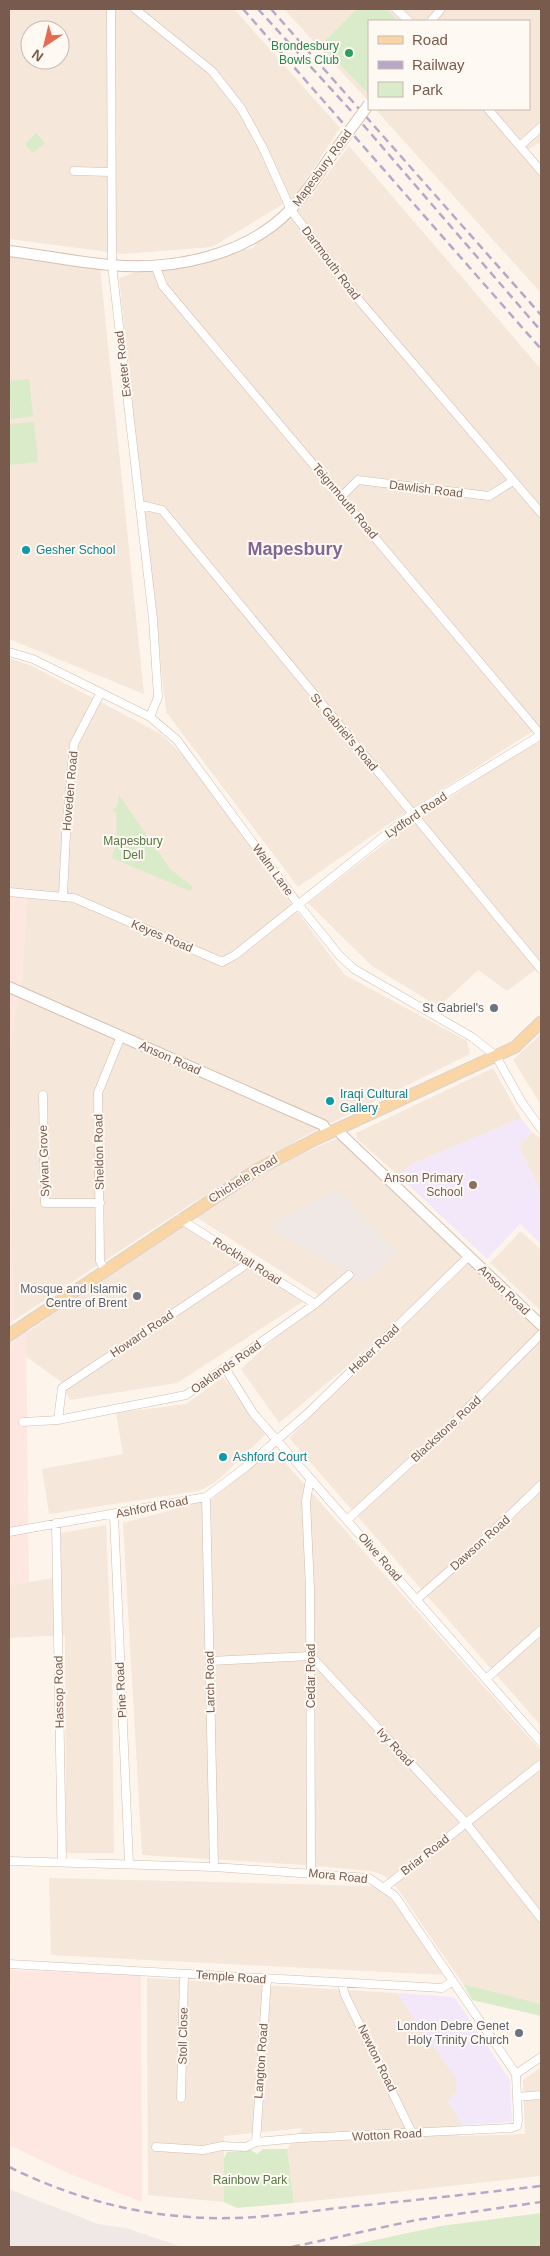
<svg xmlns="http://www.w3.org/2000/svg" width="550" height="2256" font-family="Arial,sans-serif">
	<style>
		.residential { fill: #f5e7da; fill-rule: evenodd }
		.commercial { fill: #fde7e0 }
		.industrial { fill: #efe8e4 }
		.education { fill: #f2e8fa }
		.green { fill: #d9ebc9 }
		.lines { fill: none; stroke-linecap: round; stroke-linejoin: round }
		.street-casing { stroke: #d0bdb0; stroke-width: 9 }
		.secondary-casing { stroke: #d5bfb0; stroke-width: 12 }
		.primary-casing { stroke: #d9d1cd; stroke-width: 13 }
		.street { stroke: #fff; stroke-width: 8 }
		.secondary { stroke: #fff; stroke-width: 10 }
		.primary { stroke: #fad6a6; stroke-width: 11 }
		.rail { stroke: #b8a8c8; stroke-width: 2.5; stroke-dasharray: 8 5; stroke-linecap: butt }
		.secondary-bridge-casing { stroke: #d5bfb0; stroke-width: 12; stroke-linecap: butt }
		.secondary-bridge { stroke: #fff; stroke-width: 10 }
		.leisure-dot { fill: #2e9e5b; stroke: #fff9f3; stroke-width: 2 }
		.culture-dot { fill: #0f9aa8; stroke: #fff9f3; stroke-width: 2 }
		.worship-dot { fill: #6b7280; stroke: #fff9f3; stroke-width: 2 }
		.education-dot { fill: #8d6e63; stroke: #fff9f3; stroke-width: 2 }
		.labels { text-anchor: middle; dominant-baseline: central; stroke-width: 4; stroke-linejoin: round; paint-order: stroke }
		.leisure-label { font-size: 12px; fill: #27864d; stroke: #fff9f3; text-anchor: end }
		.street-label { font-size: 12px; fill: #795b4e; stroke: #fff9f3 }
		.culture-label { font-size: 12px; fill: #0d838f; stroke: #fff9f3; text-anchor: start }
		.park-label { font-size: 12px; fill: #557942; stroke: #fff9f3 }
		.worship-label { font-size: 12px; fill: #5b616d; stroke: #fff9f3; text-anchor: end }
		.education-label { font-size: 12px; fill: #785e54; stroke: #fff9f3; text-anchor: end }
		.district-label { font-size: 18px; font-weight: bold; fill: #826694; stroke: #fff9f3 }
	</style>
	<rect width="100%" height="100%" fill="#fdf5ec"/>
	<path class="residential" d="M9 9H234L340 128 295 197 212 247 123 254 9 239ZM30 30H60V60H30Z
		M284 9H541V142L524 152 541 173V293L375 109H529V21H369V102Z
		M349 146 541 369V726L399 817 298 887 166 712 119 278 155 265 173 266 252 248 314 192Z
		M9 256 99 257 144 694 9 639Z
		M9 658 32 666 161 734 185 757 283 893 345 975 467 1041 470 1054 303 1137 188 1206 13 1321 9 1051 22 978 27 896 9 890Z
		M541 741V972L535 970 507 991 478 970 439 1007 372 966 308 903 410 824 514 755Z
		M541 1034V1105L513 1060Z
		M493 1068 521 1118 410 1165 400 1177 357 1139 356 1133Z
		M532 1132 541 1139V1193L519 1146Z
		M338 1138 465 1255 350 1364 279 1423 241 1369 320 1296 193 1215 260 1172Z
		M183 1220 307 1299 177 1383 70 1400 60 1381 10 1345Z
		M521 1231 541 1250V1311L490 1263Z
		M471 1261 541 1330V1726L289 1438Z
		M223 1377 265 1435 217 1481 199 1491 49 1514 42 1469 123 1454 116 1413 186 1404Z
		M273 1449 541 1751V2004L463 1984 397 1888 383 1875 371 1871 304 1865 142 1855 123 1523 212 1499Z
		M106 1525 112 1668 114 1853H66L65 1635 9 1638V1585L60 1577 61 1533Z
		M49 1878 373 1886 392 1900 408 1921 443 1975 51 1955Z
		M147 1978 397 1993 457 2080V2092L448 2101 462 2125 459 2136 525 2134 523 2080 541 2067V2176L294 2203 287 2149 303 2128 224 2136V2202L148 2195Z"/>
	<path class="commercial" d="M9 890 27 896 22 978 9 1051 13 1321 9 1324Z
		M26 1331 29 1582 9 1585V1341Z
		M9 1970 141 1975 142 2202 70 2174 9 2145Z"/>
	<path class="industrial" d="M337 1189 396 1253 364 1283 274 1231 276 1222Z
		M9 2189 98 2224 126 2228 182 2247H9Z"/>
	<path class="education" d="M521 1118 532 1132 519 1146 541 1193V1244L520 1224 487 1259 400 1177 410 1165Z
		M397 1993 454 1997 457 2001 510 2080 512 2122 462 2125 448 2101 457 2092 456 2079Z"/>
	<path class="green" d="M357 9H386L399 21H369L368 93 321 45Z
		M36 133 45 143 33 153 25 144Z
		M29 379 33 416 11 419 9 381Z
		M34 422 38 462 9 465V424Z
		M119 795 170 869 193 887 190 891 112 858 117 839 116 812 112 810 117 807Z
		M463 1984 541 2004V2016L472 2000Z
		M263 2149H287L294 2203 237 2208 224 2202V2158L227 2152 251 2150 257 2154Z
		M541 2213V2247H342L441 2226Z"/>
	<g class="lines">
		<g class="street-casing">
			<path id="street" d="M111 9 112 265 153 619 158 697 150 717
				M135 9 212 71 241 108 263 148 291 210 358 299 541 513
				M396 9 409 21
				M431 21 441 9
				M488 109 541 171
				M520 146 541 127
				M74 171 110 172
				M155 265 163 286 541 735
				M341 497 358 480 489 496 513 481
				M141 505 162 510 541 969
				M9 652 33 659 150 717 177 740 298 904 339 955 354 969 472 1037 496 1056 521 1101 541 1129
				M9 892 74 898 222 962 235 955 412 814 541 735
				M63 895 66 834 74 744 100 694
				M43 1095 45 1203H100
				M180 1219 315 1304
				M105 1271 100 1261 98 1093 121 1036
				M225 1368 253 1413 541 1742
				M58 1420 62 1388 250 1262
				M23 1422 58 1420 186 1395 315 1304 349 1275
				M310 1479 306 1501 310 1589 311 1873
				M206 1497 214 1867
				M114 1515 129 1864
				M347 1520 447 1429 541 1334
				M56 1523 62 1861
				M9 1532 206 1497 247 1466 308 1413 469 1256
				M417 1599 470 1553 541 1485
				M210 1661 311 1656 466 1823 541 1918
				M486 1679 541 1630
				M9 1861 214 1867 369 1878 395 1896 516 2074 518 2120 517 2126 511 2128 300 2138 256 2142 246 2147 222 2146 203 2150 156 2147
				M385 1887 541 1764
				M9 1964 442 1988 452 1982
				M342 1983 345 1995 412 2133
				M516 2074 541 2057
				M517 2097 541 2095
				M181 2098 184 1974
				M256 2142 267 1979"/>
		</g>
		<g class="secondary-casing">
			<path id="secondary" d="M9 251C43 255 76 262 110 265 172 271 246 256 290 210 306 194 318 174 331 156
				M9 987 323 1125 328 1133
				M338 1129 342 1135 541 1325"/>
		</g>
		<g class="primary-casing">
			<path id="primary" d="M9 1335 258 1169 316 1139 515 1047 541 1022"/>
		</g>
		<use href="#street" class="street"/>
		<use href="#secondary" class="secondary"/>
		<use href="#primary" class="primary"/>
		<path class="rail" d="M243 9 541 349
			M258 9 353 113 541 331
			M271 9 541 315
			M9 2167C66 2195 127 2213 190 2217 240 2221 289 2214 338 2208 406 2201 473 2194 541 2186
			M292 2247 416 2220 541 2202"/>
		<g class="secondary-bridge-casing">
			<path id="secondary-bridge" d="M331 156 369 104"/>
		</g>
		<use href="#secondary-bridge" class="secondary-bridge"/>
	</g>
	<circle class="leisure-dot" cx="349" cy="53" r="5"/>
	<g class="culture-dot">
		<circle cx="26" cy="550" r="5"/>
		<circle cx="330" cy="1101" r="5"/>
		<circle cx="223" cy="1457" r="5"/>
	</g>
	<g class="worship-dot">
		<circle cx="494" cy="1008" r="5"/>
		<circle cx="137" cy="1296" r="5"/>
		<circle cx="519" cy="2033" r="5"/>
	</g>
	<circle class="education-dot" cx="473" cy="1185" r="5"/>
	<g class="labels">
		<g class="leisure-label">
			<text x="339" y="46">Brondesbury<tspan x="339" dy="14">Bowls Club</tspan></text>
		</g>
		<g class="street-label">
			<text transform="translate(322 168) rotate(-54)">Mapesbury Road</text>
			<text transform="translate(331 263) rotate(53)">Dartmouth Road</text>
			<text transform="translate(123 364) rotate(-97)">Exeter Road</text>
			<text transform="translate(426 489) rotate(7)">Dawlish Road</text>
			<text transform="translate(345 501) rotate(50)">Teignmouth Road</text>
			<text transform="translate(344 732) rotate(50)">St. Gabriel's Road</text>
			<text transform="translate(70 791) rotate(-85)">Hoveden Road</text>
			<text transform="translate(416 815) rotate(-34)">Lydford Road</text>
			<text transform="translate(273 870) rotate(54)">Walm Lane</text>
			<text transform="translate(162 936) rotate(23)">Keyes Road</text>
			<text transform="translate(170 1058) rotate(24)">Anson Road</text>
			<text transform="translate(99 1152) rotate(-91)">Sheldon Road</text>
			<text transform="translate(44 1161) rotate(-92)">Sylvan Grove</text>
			<text transform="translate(243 1179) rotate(-32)">Chichele Road</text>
			<text transform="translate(247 1261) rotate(32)">Rockhall Road</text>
			<text transform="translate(504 1290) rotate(44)">Anson Road</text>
			<text transform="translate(142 1334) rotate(-34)">Howard Road</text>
			<text transform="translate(374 1349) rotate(-44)">Heber Road</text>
			<text transform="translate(226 1367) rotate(-35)">Oaklands Road</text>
			<text transform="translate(446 1429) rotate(-43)">Blackstone Road</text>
			<text transform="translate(152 1507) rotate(-11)">Ashford Road</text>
			<text transform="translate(480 1543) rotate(-42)">Dawson Road</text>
			<text transform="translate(380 1557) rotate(49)">Olive Road</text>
			<text transform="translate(311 1676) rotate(-90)">Cedar Road</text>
			<text transform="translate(210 1682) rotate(-91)">Larch Road</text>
			<text transform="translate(121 1690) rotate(-93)">Pine Road</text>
			<text transform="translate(59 1692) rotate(-91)">Hassop Road</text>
			<text transform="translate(395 1747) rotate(47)">Ivy Road</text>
			<text transform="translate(425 1855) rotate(-38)">Briar Road</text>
			<text transform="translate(338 1876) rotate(6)">Mora Road</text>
			<text transform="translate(231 1977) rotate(4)">Temple Road</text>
			<text transform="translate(183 2036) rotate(-89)">Stoll Close</text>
			<text transform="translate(377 2058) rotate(64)">Newton Road</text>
			<text transform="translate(261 2061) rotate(-86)">Langton Road</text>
			<text transform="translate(387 2135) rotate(-3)">Wotton Road</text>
		</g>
		<g class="culture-label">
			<text x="36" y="550">Gesher School</text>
			<text x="340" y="1094">Iraqi Cultural<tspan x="340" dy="14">Gallery</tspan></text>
			<text x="233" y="1457">Ashford Court</text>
		</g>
		<g class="park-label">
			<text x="133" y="841">Mapesbury<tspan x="133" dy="14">Dell</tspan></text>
			<text x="250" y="2180">Rainbow Park</text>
		</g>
		<g class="worship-label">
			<text x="484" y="1008">St Gabriel's</text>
			<text x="127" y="1289">Mosque and Islamic<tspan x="127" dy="14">Centre of Brent</tspan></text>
			<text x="509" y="2026">London Debre Genet<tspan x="509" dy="14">Holy Trinity Church</tspan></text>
		</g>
		<g class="education-label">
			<text x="463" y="1178">Anson Primary<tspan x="463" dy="14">School</tspan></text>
		</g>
		<g class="district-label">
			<text x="295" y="549">Mapesbury</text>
		</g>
	</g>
	<rect width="550" height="2256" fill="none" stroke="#795b4e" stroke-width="20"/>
	<rect x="368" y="20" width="162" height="90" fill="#fff9f3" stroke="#c9bab1"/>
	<rect x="378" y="36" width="25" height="8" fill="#fad6a6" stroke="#c9bab1"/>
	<text x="412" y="45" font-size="15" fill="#795b4e">Road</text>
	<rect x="378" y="61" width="25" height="8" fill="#b8a8c8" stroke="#c9bab1"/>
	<text x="412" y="70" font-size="15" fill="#795b4e">Railway</text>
	<rect x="378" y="82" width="25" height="15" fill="#d9ebc9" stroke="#c9bab1"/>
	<text x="412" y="95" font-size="15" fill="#795b4e">Park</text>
	<g transform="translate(45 45) rotate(215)"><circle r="24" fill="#fff9f3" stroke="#c9bab1"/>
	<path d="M0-4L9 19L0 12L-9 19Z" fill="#e56b53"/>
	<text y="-8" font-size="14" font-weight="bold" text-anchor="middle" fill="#795b4e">N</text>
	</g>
</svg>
